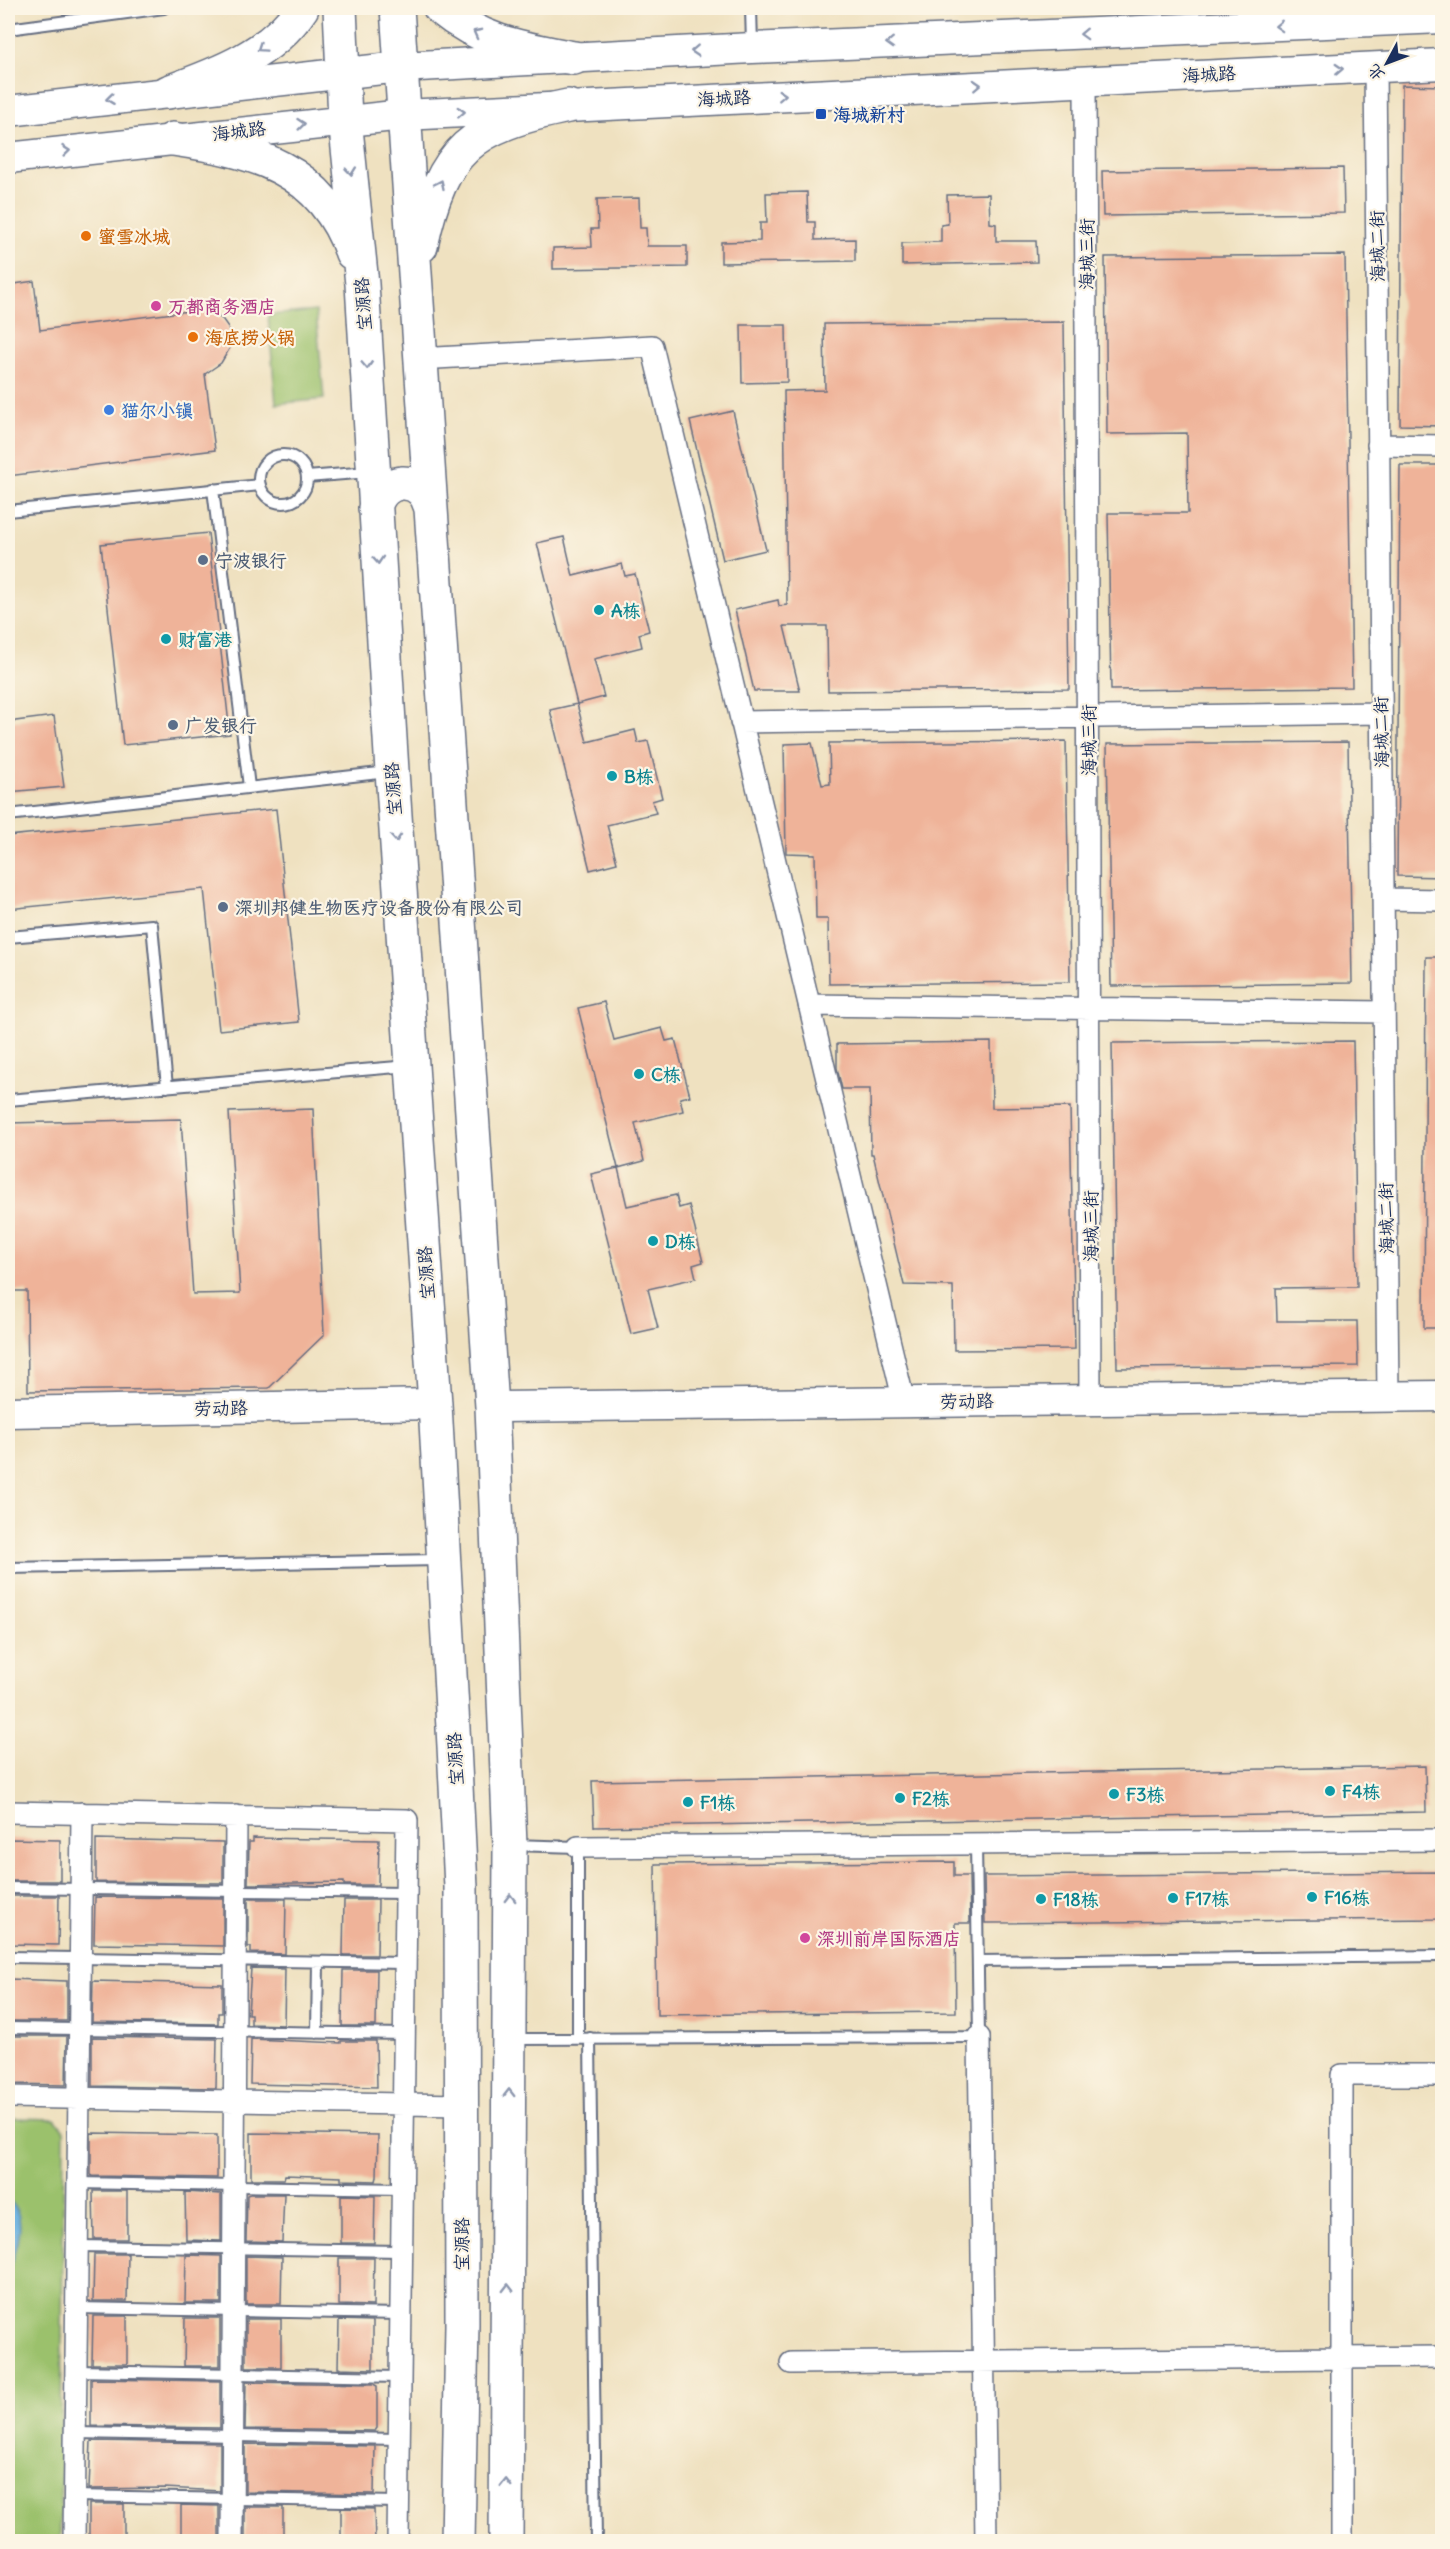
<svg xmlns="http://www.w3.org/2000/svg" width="1450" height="2549" font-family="Delius,'LXGW WenKai TC',sans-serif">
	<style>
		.green { fill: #9bc16c; stroke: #5b7865; stroke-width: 1.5 }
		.water { fill: #69b1e0; stroke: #42709f; stroke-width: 1.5 }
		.building { fill: #efb399 }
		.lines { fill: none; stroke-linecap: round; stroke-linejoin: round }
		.lane-casing { stroke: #656d80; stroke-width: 14 }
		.street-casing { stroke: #656d80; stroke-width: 24 }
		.secondary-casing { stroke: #656d80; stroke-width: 33 }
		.primary-casing { stroke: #656d80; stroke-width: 36 }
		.lane { stroke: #fff; stroke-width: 10 }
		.street { stroke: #fff; stroke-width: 21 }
		.secondary { stroke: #fff; stroke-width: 30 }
		.primary { stroke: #fff; stroke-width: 33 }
		.oneway { stroke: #8d97ae }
		.transit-dot { fill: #1a4fb4; stroke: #fcf5e5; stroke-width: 2 }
		.food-dot { fill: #e8710a; stroke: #fcf5e5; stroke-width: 2 }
		.hotel-dot { fill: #d1479c; stroke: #fcf5e5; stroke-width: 2 }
		.shop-dot { fill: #3f7fe0; stroke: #fcf5e5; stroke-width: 2 }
		.service-dot { fill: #5c6f8a; stroke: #fcf5e5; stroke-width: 2 }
		.culture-dot { fill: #0f9aa8; stroke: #fcf5e5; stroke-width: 2 }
		.labels { text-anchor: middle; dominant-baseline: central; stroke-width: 4.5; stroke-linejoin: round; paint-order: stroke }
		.street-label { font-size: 18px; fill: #1b2f5e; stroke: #fcf5e5 }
		.transit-label { font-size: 18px; font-weight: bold; fill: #164399; stroke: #fcf5e5; text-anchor: start }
		.food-label { font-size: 18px; font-weight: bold; fill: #c56008; stroke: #fcf5e5; text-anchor: start }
		.hotel-label { font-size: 18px; font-weight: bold; fill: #b23c85; stroke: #fcf5e5; text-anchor: start }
		.shop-label { font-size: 18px; font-weight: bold; fill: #366cbe; stroke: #fcf5e5; text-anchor: start }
		.service-label { font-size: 18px; font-weight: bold; fill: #4e5e75; stroke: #fcf5e5; text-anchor: start }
		.culture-label { font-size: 18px; font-weight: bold; fill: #0d838f; stroke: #fcf5e5; text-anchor: start }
	</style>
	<rect width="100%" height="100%" fill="#fcf5e5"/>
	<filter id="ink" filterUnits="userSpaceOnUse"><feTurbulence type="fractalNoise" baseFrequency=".0167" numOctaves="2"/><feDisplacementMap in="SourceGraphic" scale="12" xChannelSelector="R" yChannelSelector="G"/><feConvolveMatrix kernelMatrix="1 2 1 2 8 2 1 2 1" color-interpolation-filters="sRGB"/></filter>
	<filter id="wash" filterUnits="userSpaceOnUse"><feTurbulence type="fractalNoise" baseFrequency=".008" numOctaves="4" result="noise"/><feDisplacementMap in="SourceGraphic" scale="24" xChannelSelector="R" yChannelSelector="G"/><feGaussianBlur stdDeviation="1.35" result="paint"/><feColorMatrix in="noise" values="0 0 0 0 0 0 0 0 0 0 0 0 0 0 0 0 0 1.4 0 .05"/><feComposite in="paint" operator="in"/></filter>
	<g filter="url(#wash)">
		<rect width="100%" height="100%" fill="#efe1c0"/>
		<path class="green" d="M316 311 324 399 276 404 268 315Z
			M8 2118 55 2119 64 2130 60 2541 8 2542Z"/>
		<path class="water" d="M8 2199C31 2219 14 2253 8 2278Z"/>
		<g id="blocks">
			<path class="building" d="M1402 85 1443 86V426L1400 425Z
				M1343 168 1344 213 1103 216 1102 171Z
				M807 192 808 222H815V240L855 239V261L721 263V242L760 241V223H767L766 193Z
				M989 194 990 223 996 224V241H1036L1037 262 902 265V243L941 242V225L948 224 947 195Z
				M639 198 640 228H646L647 246H687V267L553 269V248L592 247 591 229H598L597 199Z
				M1345 255 1352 687 1111 690 1108 513H1188L1187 433 1107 434 1105 257Z
				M34 281 40 330 197 310 215 314 223 320 228 327 231 346 221 363 205 374 215 450 8 476V285Z
				M1064 322 1069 689 828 691 827 626H784L800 691H754L735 610 778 600 779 606 787 605 784 391 825 390 824 324Z
				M741 325H786L787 382 742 383Z
				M733 411 766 550 723 560 690 421Z
				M1400 465H1443V877L1397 876Z
				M208 533 230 734 123 745 101 544Z
				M564 537 573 576 622 564 625 576 635 574 649 631 639 634 642 647 594 659 604 697 577 704 537 543Z
				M577 704 587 742 635 730 638 743 648 741 662 798 652 801 656 813 607 825 617 863 590 870 550 710Z
				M54 716 64 787 8 792V722Z
				M1066 741 1070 982 829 984 828 919H816L815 854 786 853 784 744 812 743 822 785 830 784 829 743Z
				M1348 742 1352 983 1111 986 1107 744Z
				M276 809 299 1022 219 1030 204 889 8 909V836Z
				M1426 957H1443V1328H1424Z
				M604 1002 614 1040 662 1028 666 1041 675 1039 690 1096 680 1098 683 1111 635 1123 644 1161 618 1168 578 1008Z
				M1353 1041 1357 1287 1276 1288 1277 1321H1357L1358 1366 1117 1368 1112 1043Z
				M991 1042 992 1108 1070 1107 1075 1349 954 1350 953 1286 904 1285 873 1154H871L870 1089H842L837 1068V1044Z
				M313 1109 324 1335 269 1388 28 1391 27 1291H8V1123L181 1119 193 1294 240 1293 229 1112Z
				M618 1168 627 1206 676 1195 679 1208 689 1205 703 1262 693 1265 696 1278 648 1289 658 1328 631 1334 591 1174Z
				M1425 1766 1426 1812 594 1827 592 1781Z
				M253 1838 379 1840 378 1885H344V1882L248 1884 249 1842H253Z
				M8 1839 60 1840V1881H8Z
				M96 1839 223 1842V1883L96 1882Z
				M954 1862V1876H969L970 1923H955L956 2012 657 2015 655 1864Z
				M1443 1872V1919L985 1923 984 1876Z
				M8 1896H59L58 1945 8 1944Z
				M95 1897 223 1898V1946L94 1944Z
				M248 1899H286L285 1954 251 1953V1947H248Z
				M344 1900H378L377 1955H343Z
				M251 1968 285 1969 284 2025 251 2024V2014H248Z
				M343 1970H377L376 2026H342Z
				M8 1979 67 1981V2021H8Z
				M93 1981 222 1984V2013H218V2024L92 2022Z
				M8 2036H67L66 2085 8 2084Z
				M92 2037 217 2039 216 2088 92 2086Z
				M251 2039 341 2043V2041H376L377 2087 250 2084Z
				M91 2133 217 2135V2178L93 2176 91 2175Z
				M251 2133 378 2135 377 2177 376 2181 341 2180V2177L285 2175 284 2179H251Z
				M93 2191H127V2239H94Z
				M185 2192 221 2194V2241L186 2240Z
				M250 2194H284L282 2242 246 2241 247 2195Z
				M341 2195 375 2196 374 2243H341Z
				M94 2254H128L127 2301H93Z
				M186 2255 221 2256V2303H185Z
				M246 2256 282 2257 281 2304H246Z
				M339 2258H374L373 2306 339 2305Z
				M93 2316H127V2364H92Z
				M185 2318H220V2366H184Z
				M246 2319H281V2367H246Z
				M339 2320 373 2321V2369L338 2368Z
				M91 2379 220 2381V2428L91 2426Z
				M246 2382 373 2384 377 2386V2428L375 2431 245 2429Z
				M91 2441 220 2443V2491L165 2488 89 2489Z
				M245 2444 375 2446 374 2494 245 2492Z
				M89 2504H124V2541H89Z
				M181 2505 219 2506V2541H181Z
				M245 2507H283V2541H245Z
				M341 2508 374 2509 375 2541H341Z"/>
		</g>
	</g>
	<g filter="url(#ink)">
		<use href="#blocks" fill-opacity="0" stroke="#656d80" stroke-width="1.5"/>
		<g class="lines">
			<g class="lane-casing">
				<path id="lane" d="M751 8 752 45
					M8 29 164 8
					M259 479a24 24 0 1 1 48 0a24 24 0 1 1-48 0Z
					M307 477 369 472
					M213 489 249 787
					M8 511 260 485
					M8 815 388 772
					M8 937 152 925 167 1087
					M8 1100 409 1066
					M8 1568 439 1560
					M512 1845 578 1847V2038
					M8 1888 406 1893
					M8 1957 405 1963
					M978 1961 1442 1956
					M8 2028 405 2034
					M317 2033 318 1962
					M590 2038 596 2542
					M512 2039 979 2037 976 1844
					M78 2183 402 2189
					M77 2246 401 2251
					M76 2308 401 2314
					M76 2371 400 2377
					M75 2433 399 2439
					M74 2496 398 2502"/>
			</g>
			<g class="street-casing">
				<path id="street" d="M1375 67 1388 1397
					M1085 80 1090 1400
					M419 359 652 346 904 1402
					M1378 445 1442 446
					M741 722 1381 713
					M1383 899 1442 900
					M809 1005 1384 1012
					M8 1812 407 1820 398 2542
					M578 1847 1442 1840
					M979 2037 986 2542
					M8 2097 461 2105
					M791 2363 1442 2357
					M74 2542 82 1813
					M232 2542 236 1816
					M1342 2542V2075H1442"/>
			</g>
			<g class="secondary-casing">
				<path id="secondary" d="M8 111 400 67 752 48 1442 18
					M8 158 403 115 1442 64
					M492 1407 1442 1396
					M8 1412 435 1404"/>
			</g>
			<g class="primary-casing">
				<path id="primary" d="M340 8 345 119 362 284 392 771 435 1404 454 1746 461 1887 462 2324 458 2542
					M397 8 492 1407 510 1845 506 2542
					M440 8C483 43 521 48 574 58
					M168 92C218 74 272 54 302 8
					M173 139C254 151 322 167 352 253
					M421 246C442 148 472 126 568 106
					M375 508C382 476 422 474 430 506"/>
			</g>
			<use href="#lane" class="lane"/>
			<use href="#street" class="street"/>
			<use href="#secondary" class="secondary"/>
			<use href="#primary" class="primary"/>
		</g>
		<defs><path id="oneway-chevron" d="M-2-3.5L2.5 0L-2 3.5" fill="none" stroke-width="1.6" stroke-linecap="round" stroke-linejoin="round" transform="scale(1.5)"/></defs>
		<g class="oneway">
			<use href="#oneway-chevron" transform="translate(1279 26) rotate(178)"/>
			<use href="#oneway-chevron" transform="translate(477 33) rotate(-152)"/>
			<use href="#oneway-chevron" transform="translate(1084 34) rotate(178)"/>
			<use href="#oneway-chevron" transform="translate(890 43) rotate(178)"/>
			<use href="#oneway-chevron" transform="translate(261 48) rotate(146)"/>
			<use href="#oneway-chevron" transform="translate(695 51) rotate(177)"/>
			<use href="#oneway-chevron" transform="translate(1339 69) rotate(-3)"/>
			<use href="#oneway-chevron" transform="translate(977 85) rotate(-3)"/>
			<use href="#oneway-chevron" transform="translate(782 95) rotate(-3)"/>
			<use href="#oneway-chevron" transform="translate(110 99) rotate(173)"/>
			<use href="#oneway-chevron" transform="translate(461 112) rotate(-3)"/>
			<use href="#oneway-chevron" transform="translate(301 124) rotate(-6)"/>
			<use href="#oneway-chevron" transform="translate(66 151) rotate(-6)"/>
			<use href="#oneway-chevron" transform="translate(351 171) rotate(84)"/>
			<use href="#oneway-chevron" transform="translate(440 184) rotate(-65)"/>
			<use href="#oneway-chevron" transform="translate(367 365) rotate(87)"/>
			<use href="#oneway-chevron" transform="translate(378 560) rotate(86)"/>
			<use href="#oneway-chevron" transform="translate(396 838) rotate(86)"/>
			<use href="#oneway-chevron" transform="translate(510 1898) rotate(-90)"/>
			<use href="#oneway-chevron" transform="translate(509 2093) rotate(-90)"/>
			<use href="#oneway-chevron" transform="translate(508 2288) rotate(-90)"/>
			<use href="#oneway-chevron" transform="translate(506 2483) rotate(-89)"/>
		</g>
	</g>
	<rect class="transit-dot" x="815" y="108" width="12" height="12" rx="3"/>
	<g class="food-dot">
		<circle cx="86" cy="236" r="6"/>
		<circle cx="193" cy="337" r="6"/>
	</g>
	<g class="hotel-dot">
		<circle cx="156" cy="306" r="6"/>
		<circle cx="805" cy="1938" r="6"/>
	</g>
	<circle class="shop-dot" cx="109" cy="410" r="6"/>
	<g class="service-dot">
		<circle cx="203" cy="560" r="6"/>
		<circle cx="173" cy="725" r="6"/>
		<circle cx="223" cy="907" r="6"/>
	</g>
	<g class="culture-dot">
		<circle cx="599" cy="610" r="6"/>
		<circle cx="166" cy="639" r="6"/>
		<circle cx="612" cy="776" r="6"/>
		<circle cx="639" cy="1074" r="6"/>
		<circle cx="653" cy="1241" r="6"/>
		<circle cx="1330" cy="1791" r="6"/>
		<circle cx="1114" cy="1794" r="6"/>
		<circle cx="900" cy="1798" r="6"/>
		<circle cx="688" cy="1802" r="6"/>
		<circle cx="1312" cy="1897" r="6"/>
		<circle cx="1173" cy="1898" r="6"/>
		<circle cx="1041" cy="1899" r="6"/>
	</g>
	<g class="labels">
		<g class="street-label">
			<text transform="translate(1209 74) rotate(-3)">海城路</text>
			<text transform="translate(724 98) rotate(-3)">海城路</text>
			<text transform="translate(239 131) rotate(-7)">海城路</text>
			<text transform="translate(1377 246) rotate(-91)">海城二街</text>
			<text transform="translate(1086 254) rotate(-90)">海城三街</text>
			<text transform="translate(363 304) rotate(-94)">宝源路</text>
			<text transform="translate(1381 732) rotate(-91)">海城二街</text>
			<text transform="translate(1088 740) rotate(-90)">海城三街</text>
			<text transform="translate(393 789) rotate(-94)">宝源路</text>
			<text transform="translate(1386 1218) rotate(-91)">海城二街</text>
			<text transform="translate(1090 1226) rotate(-90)">海城三街</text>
			<text transform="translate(426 1273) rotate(-94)">宝源路</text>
			<text transform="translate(967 1401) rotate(-1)">劳动路</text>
			<text transform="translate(221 1408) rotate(-1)">劳动路</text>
			<text transform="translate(455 1759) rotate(-93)">宝源路</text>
			<text transform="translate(461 2244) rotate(-90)">宝源路</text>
		</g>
		<g class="transit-label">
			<text x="833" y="114">海城新村</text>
		</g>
		<g class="food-label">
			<text x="98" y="236">蜜雪冰城</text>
			<text x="205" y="337">海底捞火锅</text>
		</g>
		<g class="hotel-label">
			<text x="168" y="306">万都商务酒店</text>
			<text x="817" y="1938">深圳前岸国际酒店</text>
		</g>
		<g class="shop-label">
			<text x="121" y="410">猫尔小镇</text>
		</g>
		<g class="service-label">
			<text x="215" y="560">宁波银行</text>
			<text x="185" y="725">广发银行</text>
			<text x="235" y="907">深圳邦健生物医疗设备股份有限公司</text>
		</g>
		<g class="culture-label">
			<text x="611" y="610">A栋</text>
			<text x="178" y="639">财富港</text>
			<text x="624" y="776">B栋</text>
			<text x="651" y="1074">C栋</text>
			<text x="665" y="1241">D栋</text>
			<text x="1342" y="1791">F4栋</text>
			<text x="1126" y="1794">F3栋</text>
			<text x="912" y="1798">F2栋</text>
			<text x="700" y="1802">F1栋</text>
			<text x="1324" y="1897">F16栋</text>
			<text x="1185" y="1898">F17栋</text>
			<text x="1053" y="1899">F18栋</text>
		</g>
	</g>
	<rect width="1450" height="2549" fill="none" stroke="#fcf5e5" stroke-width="30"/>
	<g transform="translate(1387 63) rotate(229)" stroke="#fcf5e5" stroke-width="4.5" paint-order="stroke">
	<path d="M0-4.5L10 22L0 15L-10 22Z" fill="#1b2f5e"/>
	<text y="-9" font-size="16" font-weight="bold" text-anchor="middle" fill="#1b2f5e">北</text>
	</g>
</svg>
